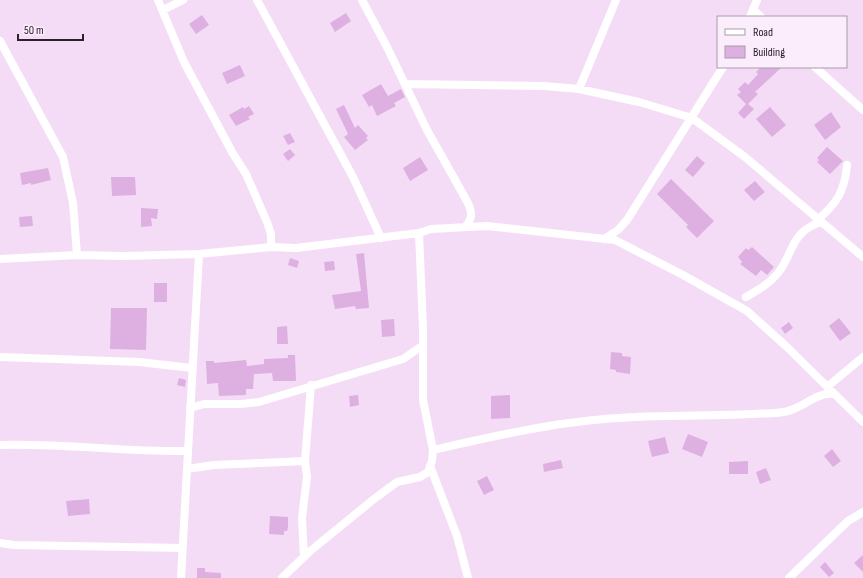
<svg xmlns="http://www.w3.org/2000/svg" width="863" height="578" font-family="'Sofia Sans Condensed',sans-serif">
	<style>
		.building { fill: #ddb0e1 }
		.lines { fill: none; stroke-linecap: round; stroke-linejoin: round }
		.minor { stroke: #fff; stroke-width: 8 }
	</style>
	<rect width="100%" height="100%" fill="#f4dcf6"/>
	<path class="building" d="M346 13 351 21 335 32 330 23Z
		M202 15 209 25 196 34 189 24Z
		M240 65 245 76 227 84 222 73Z
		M761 67H782L755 92 758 94 748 104 754 109 744 119 738 113 746 104 737 95 741 92 738 89 745 82 748 85 758 74 756 72Z
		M381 84 388 96 401 89 405 97 394 103 396 106 377 116 372 105 369 107 362 95Z
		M344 105 355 128 358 125 368 136 366 138 368 140 355 150 344 137 348 134 336 109Z
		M249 106 254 114 248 117 250 119 236 126 229 115 243 107 244 109Z
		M770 107 786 125 772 137 756 119Z
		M831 112 841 127 825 140 814 125Z
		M290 133 295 142 288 145 283 136Z
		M827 147 843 161 830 174 817 162 819 160 817 158Z
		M290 149 295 155 288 161 283 154Z
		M697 156 705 163 693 177 685 170Z
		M420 157 428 170 410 181 403 168Z
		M48 168 51 180 31 185V183L22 185 20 173Z
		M111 177H135L136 195 112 196Z
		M671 179 714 221 697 238 686 227 688 225 657 194Z
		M755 181 765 192 754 201 744 190Z
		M141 208 158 209 157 219 151 218 152 226 141 227Z
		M32 216 33 226 20 227 19 217Z
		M752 247 774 267 767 275 761 270 756 276 740 264 742 262 738 257 746 248 748 250Z
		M364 253 369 308 356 309 355 306 335 309 332 295 361 291 356 254Z
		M290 258 299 261 297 268 288 265Z
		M334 261 335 270 325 271 324 262Z
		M154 283H167V302H154Z
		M111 308H147L146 350 110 349Z
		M839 318 851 333 840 341 829 326Z
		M394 319 395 336 382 337 381 320Z
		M789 322 793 328 785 334 781 328Z
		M287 326 288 344H277V327Z
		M611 352 622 353V356L631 357 630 374 616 372V370L610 369Z
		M288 355H295L296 381H273L272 373 254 374 253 389H246V395L219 396 218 383 207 384 206 361H214V363L246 360 247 366 264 364V359L288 358Z
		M179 378 186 380 185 387 177 385Z
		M358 395 359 405 350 407 349 396Z
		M510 395V418L491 419V396Z
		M688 434 708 442 702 457 682 449Z
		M665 437 669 453 652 457 648 441Z
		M832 449 841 461 833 467 824 456Z
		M561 460 563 468 544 472 543 464Z
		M748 461V474H729V462Z
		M766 468 771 480 760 484 756 472Z
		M487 476 494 490 484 495 477 481Z
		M89 499 90 514 68 516 66 501Z
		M270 516 288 517V527L287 531H284V535L269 534Z
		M863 555V572L854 563Z
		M825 562 834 573 829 577 820 567Z
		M197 568H205V572L221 573V578H197Z"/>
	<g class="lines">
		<path class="minor" d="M158 0 184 62 232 152 246 174 267 222 271 234V247
			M257 0 353 177 381 238
			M362 0 387 47 427 130 468 203C472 213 473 217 466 226
			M753 9 761 17
			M163 10 183 0
			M750 17 757 0
			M0 41 63 157 73 203 77 255
			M815 67 863 110
			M406 84 544 86 579 89 639 102 692 118 745 157 863 257
			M579 89 616 0
			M817 220C837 204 845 190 847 165
			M419 233 423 328V400L433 450
			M604 239 618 230 627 220 723 67
			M0 259 77 255 123 256 199 254 271 247 296 248 419 233 431 229 487 226 615 240 683 275 747 311 787 347 863 422
			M746 297C758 290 769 284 778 273 794 253 790 232 821 222
			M0 357 139 362 192 368
			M827 387 863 357
			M190 408 204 404H241L259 402 403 359 422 346
			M0 445C62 443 125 452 188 451
			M430 466 457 536 468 578
			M187 469 214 465 305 461
			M0 543 14 545 182 548
			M304 557 302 518 307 477 305 461 311 385
			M181 578 199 254
			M282 578 309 552 374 499 397 482 420 477 428 472 432 461 433 450C499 435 567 419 636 417 674 415 712 416 751 414 761 413 773 414 784 412 803 409 815 392 834 394
			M789 578 848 521 863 512"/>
	</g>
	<rect x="717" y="16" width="130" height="52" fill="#fcedfd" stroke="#a89ba9"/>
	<rect x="725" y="29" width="20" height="6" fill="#ffffff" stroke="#a89ba9"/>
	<text x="753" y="36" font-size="12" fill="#2a212b">Road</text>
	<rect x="725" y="46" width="20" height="12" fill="#ddb0e1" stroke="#a89ba9"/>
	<text x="753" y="56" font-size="12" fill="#2a212b">Building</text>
	<path d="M18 34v6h65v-6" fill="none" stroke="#2a212b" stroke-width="2"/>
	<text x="24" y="34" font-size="12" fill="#2a212b" stroke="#fcedfd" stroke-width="3" paint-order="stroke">50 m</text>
</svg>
